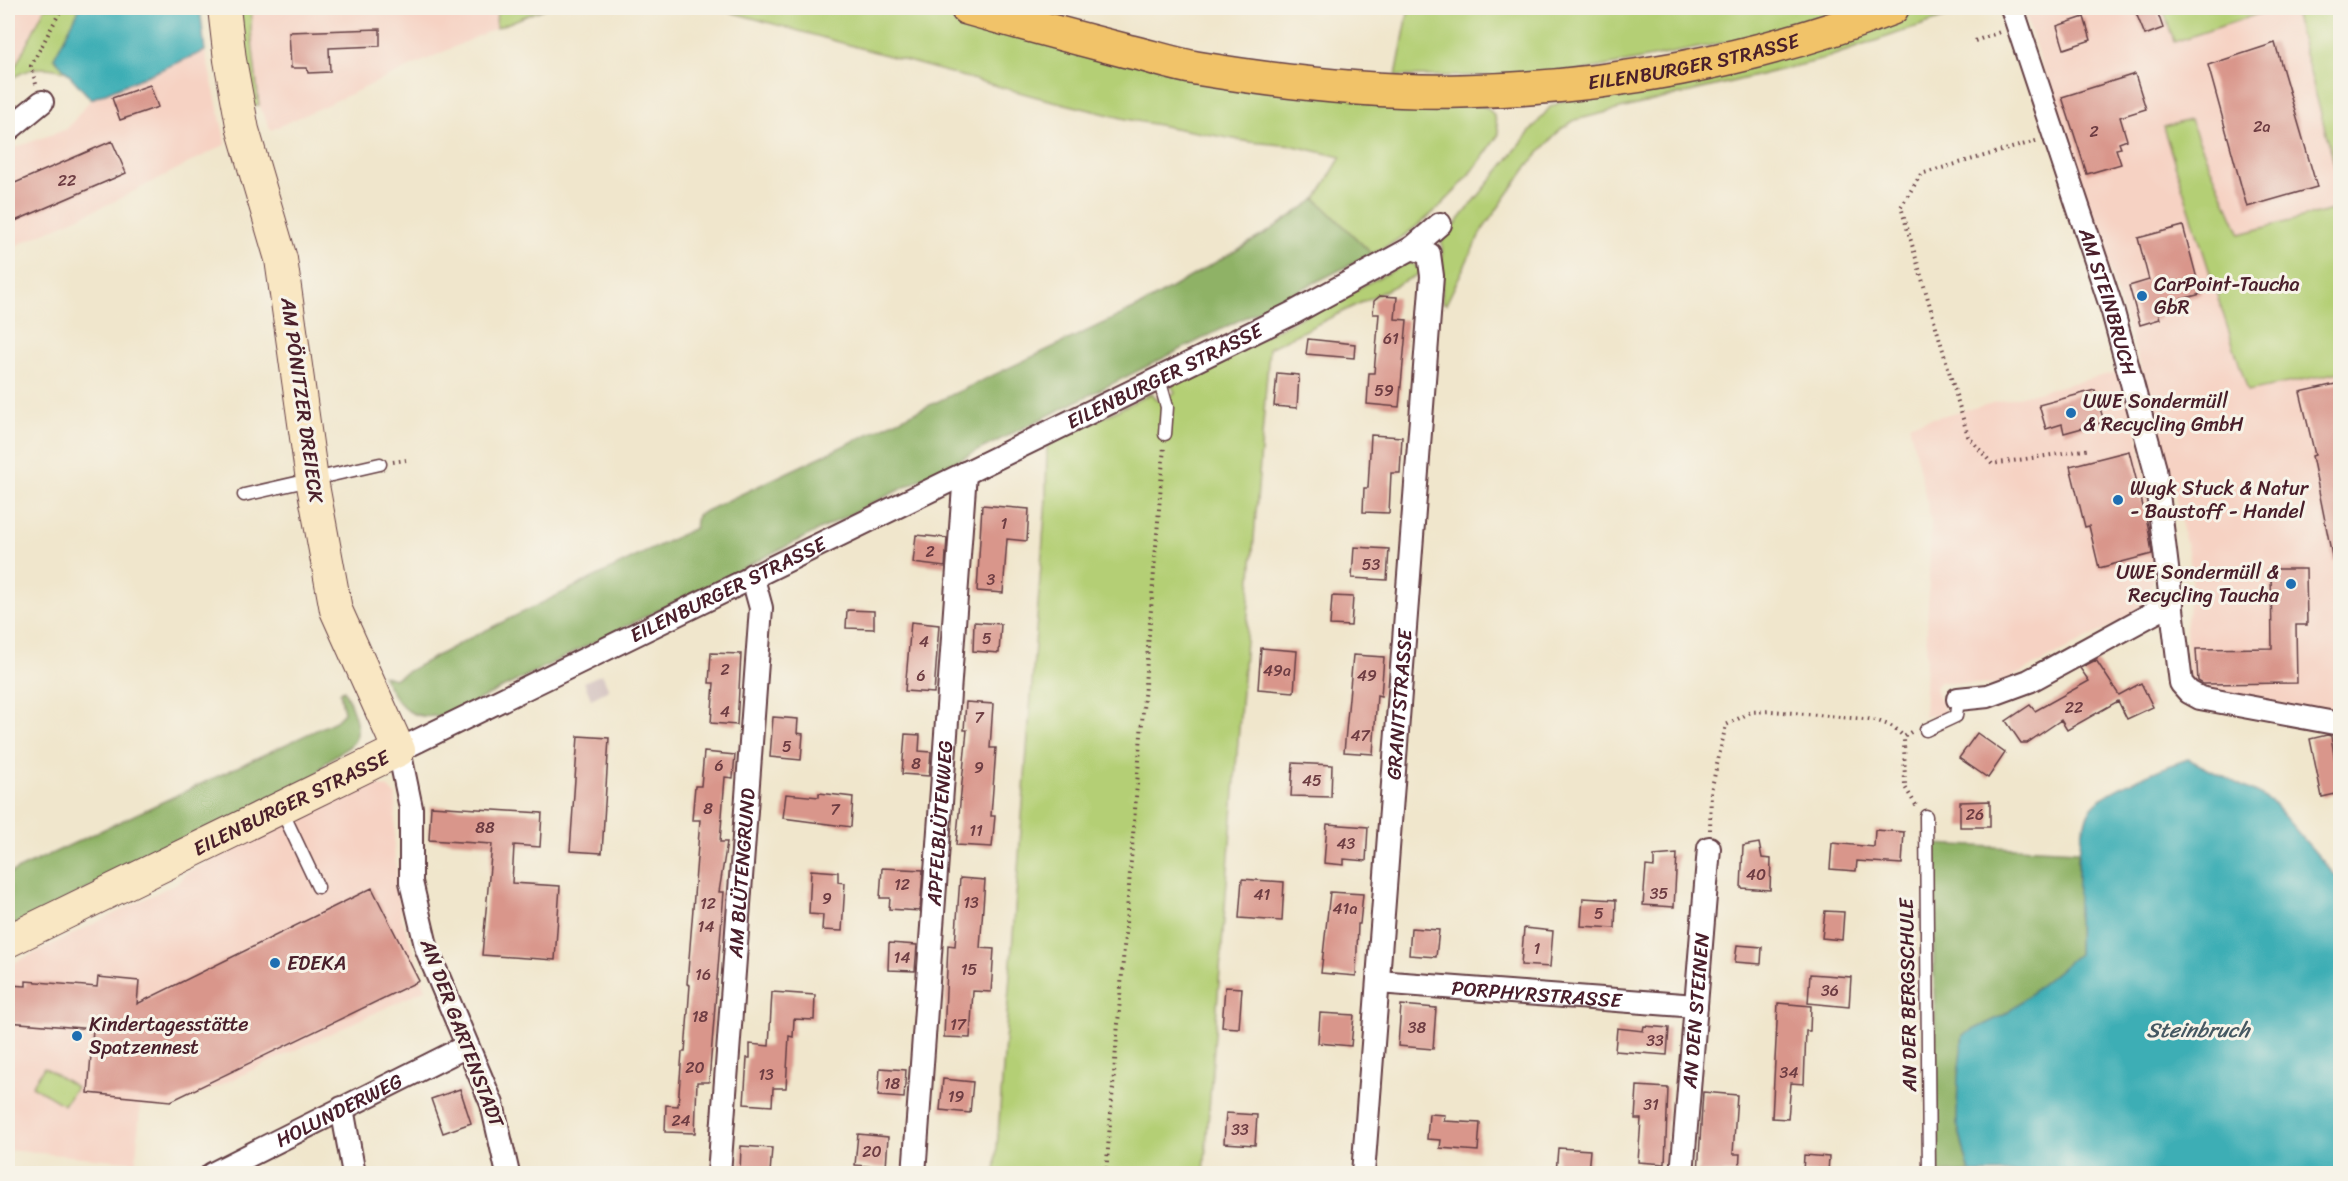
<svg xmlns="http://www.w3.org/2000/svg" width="2348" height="1181" font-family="Sriracha,sans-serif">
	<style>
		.built { fill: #f6d2c3 }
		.industrial { fill: #d1bfbd }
		.green { fill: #b4cf75; stroke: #7f7750; stroke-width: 1.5 }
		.forest { fill: #8fb266; stroke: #6c6848; stroke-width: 1.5 }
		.water { fill: #3daeb5; stroke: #446670; stroke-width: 1.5 }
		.building { fill: #d9968b }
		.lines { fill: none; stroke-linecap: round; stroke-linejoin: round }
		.lane-casing { stroke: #633d43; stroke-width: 15 }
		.street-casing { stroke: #633d43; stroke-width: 26 }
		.secondary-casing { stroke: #633d43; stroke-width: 34 }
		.primary-casing { stroke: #633d43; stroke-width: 36 }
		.path { stroke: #633d43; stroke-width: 4; stroke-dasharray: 1.5 4.5; stroke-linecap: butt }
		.lane { stroke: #fff; stroke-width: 12 }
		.street { stroke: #fff; stroke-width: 22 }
		.secondary { stroke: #f9e7c3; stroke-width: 32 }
		.primary { stroke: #f1c369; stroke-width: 33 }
		.poi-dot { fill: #1f6fb2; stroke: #f7f3e8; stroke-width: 2 }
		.labels { text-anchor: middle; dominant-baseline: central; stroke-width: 6; stroke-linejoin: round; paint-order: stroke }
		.number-label { font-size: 16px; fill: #6e3d43 }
		.street-label { font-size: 20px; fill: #4a1f2b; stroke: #f7f3e8 }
		.poi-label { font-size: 20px; fill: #4a1f2b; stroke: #f7f3e8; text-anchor: start }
		.water-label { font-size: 21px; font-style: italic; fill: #455862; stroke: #f7f3e8 }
	</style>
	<rect width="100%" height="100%" fill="#f7f3e8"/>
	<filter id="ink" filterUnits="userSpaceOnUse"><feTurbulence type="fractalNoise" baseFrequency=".0167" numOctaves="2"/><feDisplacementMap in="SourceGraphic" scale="12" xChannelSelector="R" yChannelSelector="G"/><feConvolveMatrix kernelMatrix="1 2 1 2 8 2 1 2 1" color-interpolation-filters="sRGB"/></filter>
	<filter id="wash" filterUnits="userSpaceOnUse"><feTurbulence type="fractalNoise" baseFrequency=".008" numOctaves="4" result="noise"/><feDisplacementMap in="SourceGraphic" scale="24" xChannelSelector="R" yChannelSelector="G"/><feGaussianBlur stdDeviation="1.35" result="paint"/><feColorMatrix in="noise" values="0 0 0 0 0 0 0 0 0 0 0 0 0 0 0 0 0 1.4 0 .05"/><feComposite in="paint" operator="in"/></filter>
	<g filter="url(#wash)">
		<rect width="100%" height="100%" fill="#f0e6cc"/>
		<path class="built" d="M8 8H45L8 79Z
			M252 8H497L496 28 271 130 259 105 251 30Z
			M2023 8H2336L2340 24V715L2196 689 2188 678 2186 628 2193 574 2157 417Z
			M205 51 226 144 113 202 8 249V150L67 129 91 99Z
			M2121 371 2140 444 2158 555 2146 608 1997 685 1939 682 1936 687 1937 695 1943 704 1945 715 1924 716 1931 520 1909 424Z
			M371 783 388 788 396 796 394 848 401 915 426 989 171 1108 140 1106 136 1162 8 1150V966L181 881 185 873Z"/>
		<path class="industrial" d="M602 674 609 690 591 699 584 682Z"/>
		<path class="green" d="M45 8H80L54 58 67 72C43 65 28 67 8 81Z
			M240 8H252L251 30 259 105 249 106Z
			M497 8H546L496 28Z
			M716 8H924L966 21 1476 104C1494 108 1496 117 1499 134 1467 183 1425 229 1372 254L1316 199 1341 157 1294 146 1250 142 1126 119 1037 97Z
			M1409 8H1855L1789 30 1555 76H1396Z
			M1922 8H1971L1817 61 1575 120 1561 129 1529 164 1481 232 1446 304 1442 302V241L1550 107 1569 98 1875 25Z
			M2163 8H2276L2174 42Z
			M2293 8H2336L2340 24V186Z
			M2190 120 2240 234 2340 208V372L2248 391 2163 127Z
			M1409 262 1425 271 1269 348 1204 1173 995 1174 1046 499 1047 445 1152 393 1158 401 1175 393 1171 384Z
			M44 1067 76 1087 64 1105 32 1086Z"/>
		<path class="forest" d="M1316 199 1372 254 454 712C412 725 401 710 382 675L394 679 466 640 695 528 697 515 1142 305 1266 233Z
			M344 690C379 762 336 736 314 779L8 928V874L336 721 344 713 340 692Z
			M1932 844 2078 851V954L2006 1014 1963 1035 1958 1076 1957 1123 1970 1173H1937Z"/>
		<path class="water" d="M80 8H200L205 51 91 99 54 58Z
			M2188 759 2270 800 2340 881V1173H1970L1957 1123 1958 1076 1963 1035 2006 1014 2078 954C2080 913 2071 843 2091 809 2101 791 2167 766 2188 759Z"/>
		<g id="blocks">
			<path class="building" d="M2134 8H2156L2163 28 2145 35Z
				M2084 17 2091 40 2064 49 2057 26Z
				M380 29V46L329 48 330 72 308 73 307 68H291L289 32Z
				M2275 43 2317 187 2247 207 2208 65Z
				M2135 74 2146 109 2120 117 2127 140 2119 143 2121 148 2116 149 2121 164 2087 174 2062 97Z
				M150 85 158 107 120 120 112 98Z
				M112 141 126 173 8 224V186Z
				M2183 226 2201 294 2156 306 2160 319 2140 325 2129 286 2149 280 2138 238Z
				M1380 296 1397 297 1395 319 1407 320 1399 407 1367 404 1369 373H1374L1379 314H1373L1374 301Z
				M1308 339 1355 344 1354 358 1306 354Z
				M1277 373 1299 375 1297 408 1274 406Z
				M2340 383V560L2333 561 2312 456 2315 455 2300 392Z
				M2095 390 2104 422 2064 433 2062 424 2046 429 2039 405Z
				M1371 435 1402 437 1400 473H1391L1389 513 1363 512 1364 488H1368Z
				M2129 451 2148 526 2152 554 2099 568 2089 526 2085 527 2070 466Z
				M982 505 1029 509 1027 541 1007 539 1003 593 977 591Z
				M916 535 947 538 945 567 913 563Z
				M1354 547 1389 549 1387 580 1352 578Z
				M2271 569H2306L2307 625H2296L2297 683 2203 684 2198 681 2196 649 2272 648Z
				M1332 596 1353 597 1351 626 1330 625Z
				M847 610 874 611V629L846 628Z
				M911 622 939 625 934 693 905 691Z
				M974 622 1001 624 999 653 973 651Z
				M1261 648 1297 651 1294 692 1258 689Z
				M711 653 741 654 737 725 711 723 714 683H709Z
				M1353 655 1384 657 1381 696 1377 695 1373 754 1344 752Z
				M2096 660 2119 695 2141 683 2153 707 2127 719 2118 701 2067 730 2061 720 2027 743H2021L2006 721 2030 705 2035 711 2089 681 2080 668Z
				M966 702 993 704 990 748H996L991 816H995L992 847 956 845 967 730H964Z
				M773 717 798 719 797 733 803 734 801 760 770 757Z
				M1977 733 2005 753 1988 778 1959 758Z
				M905 734 920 735 919 751 931 752 929 776 902 774Z
				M2327 735 2331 736 2340 793 2322 797 2310 739Z
				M578 736 609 738 602 853 570 851Z
				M704 752 735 755 733 778 725 777 720 842H727L719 892H724L709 1082H697L695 1133 665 1132 666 1105 678 1106 682 1052H685L690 985 687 984 700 820H692L695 786H701Z
				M1293 763 1332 765 1331 797 1291 796Z
				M819 793 853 797 851 827 783 818 786 794 819 797Z
				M1990 801V827H1960V802Z
				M431 806 542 813 540 847 514 845 512 883 560 886 555 960 482 955 492 844 429 840Z
				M1327 824 1368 827 1366 861 1344 859V865L1324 863Z
				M1875 830 1904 832 1902 864 1857 861 1856 871 1830 869 1832 843 1874 847Z
				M1759 843 1762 858 1771 859 1770 890 1741 888 1743 846Z
				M1677 854 1674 907 1643 905 1646 866 1654 867V856Z
				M882 868 923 870 920 911 889 909 890 898H880Z
				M811 870 838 872V882L845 883 842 931 822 930 823 915 809 914Z
				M960 878 985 880 980 948 994 949 991 992 973 991 970 1038 944 1037 948 945 955 946Z
				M1242 879 1284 882 1282 921 1239 918Z
				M372 888 419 981 171 1101 88 1093 93 1029 8 1022V985L26 986V981L97 987 98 977 139 981 137 1004Z
				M1330 892 1363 894 1360 924H1358L1356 976 1321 973Z
				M1583 898 1616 900 1615 928 1581 926Z
				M1825 911 1844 912 1842 940 1822 938Z
				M1411 928 1439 930 1436 957 1409 955Z
				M1524 928 1553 931 1550 967 1521 965Z
				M889 943 917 945 915 971 888 970Z
				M1737 945 1762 947 1761 964 1735 962Z
				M1810 974 1851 977 1849 1007 1808 1003Z
				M1225 987 1242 988 1239 1028 1222 1027Z
				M772 992 815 995 814 1020 794 1019 793 1037 789 1036 786 1088H773L772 1106 744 1104 747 1058H750V1044L769 1046Z
				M1778 1003 1811 1006 1810 1031H1806L1804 1084 1791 1083 1788 1119 1772 1118Z
				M1401 1005 1436 1008 1433 1049 1398 1046Z
				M1320 1013 1354 1015 1351 1046 1318 1043Z
				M1644 1026 1669 1028 1667 1055 1615 1051 1617 1028 1643 1031Z
				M880 1068 906 1070 904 1098 878 1096Z
				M943 1079 973 1082 970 1113 940 1110Z
				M1637 1086 1668 1088 1665 1164 1638 1162 1641 1119H1635Z
				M460 1089 471 1123 443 1133 431 1099Z
				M1703 1092 1737 1095 1733 1154H1740L1739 1173H1698Z
				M1226 1113 1257 1115 1255 1145 1224 1143Z
				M1429 1114 1445 1115 1444 1121 1480 1123 1478 1151 1440 1148 1441 1140 1427 1139Z
				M858 1134 888 1137 886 1168 855 1165Z
				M741 1146 772 1148 770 1173H740Z
				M1558 1148 1590 1150 1588 1173H1556Z
				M1804 1155 1829 1157 1828 1173H1803Z"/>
		</g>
	</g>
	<g filter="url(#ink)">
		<use href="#blocks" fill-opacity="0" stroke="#633d43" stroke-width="1.5"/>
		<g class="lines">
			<g class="lane-casing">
				<path id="lane" d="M1159 379 1167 407 1165 434
					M244 495 380 464
					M1926 730 1956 716 1958 699
					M281 809 318 887
					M1926 816 1929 1174"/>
			</g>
			<g class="street-casing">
				<g id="street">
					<path id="s1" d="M2012 8 2113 312 2155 469 2181 683 2189 692 2200 698 2340 724"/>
					<path d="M8 130 42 102"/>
					<path d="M1958 699 1988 696 2029 681 2172 603"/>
					<path id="s2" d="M1378 982 1696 1006"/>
					<path d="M342 1108 354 1174"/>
					<path id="s3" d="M212 1174 467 1046"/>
					<path id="s4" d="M508 1174 492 1104 427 950 411 882V808L399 750 1293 313 1412 248 1440 224"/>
					<path id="s5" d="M719 1174 761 608 752 575"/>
					<path id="s6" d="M914 1174 965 473"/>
					<path id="s7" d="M1363 1174 1432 276 1429 254 1412 248"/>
					<path id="s8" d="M1682 1174 1709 848"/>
				</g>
			</g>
			<g class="secondary-casing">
				<g id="secondary">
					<path id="s9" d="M8 941 399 750 336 610 312 480 281 259 243 130 230 60 224 8"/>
				</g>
			</g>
			<g class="primary-casing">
				<g id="primary">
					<path id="s10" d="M967 8C1020 23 1073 37 1127 51 1150 56 1173 64 1196 68 1281 82 1375 93 1461 91 1604 89 1758 60 1892 8"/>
				</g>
			</g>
			<path class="path" d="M1975 41 2000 32
				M36 84 31 66 62 8
				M2036 141 1921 174 1901 207 1968 436 1992 464 2091 449
				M393 462 406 460
				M1911 732 1904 737 1905 787 1917 807
				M1710 830 1711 791 1726 725 1751 712 1771 711 1875 720 1894 727 1904 737
				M1106 1174 1164 446"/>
			<use href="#lane" class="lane"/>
			<use href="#street" class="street"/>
			<use href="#secondary" class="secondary"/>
			<use href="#primary" class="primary"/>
		</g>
	</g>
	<g class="poi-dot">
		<circle cx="2142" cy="296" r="6"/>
		<circle cx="2071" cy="413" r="6"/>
		<circle cx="2118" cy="500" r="6"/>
		<circle cx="2291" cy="584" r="6"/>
		<circle cx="275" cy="963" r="6"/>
		<circle cx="77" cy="1036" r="6"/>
	</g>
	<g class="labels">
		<g class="number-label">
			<text x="2262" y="126">2a</text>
			<text x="2094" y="131">2</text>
			<text x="67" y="180">22</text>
			<text x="1391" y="338">61</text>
			<text x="1384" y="390">59</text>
			<text x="1004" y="523">1</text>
			<text x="930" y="551">2</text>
			<text x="1371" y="564">53</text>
			<text x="991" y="579">3</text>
			<text x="987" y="638">5</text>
			<text x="924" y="641">4</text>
			<text x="725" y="669">2</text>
			<text x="1277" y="670">49a</text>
			<text x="921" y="675">6</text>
			<text x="1367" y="675">49</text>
			<text x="2074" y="707">22</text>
			<text x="725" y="711">4</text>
			<text x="979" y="717">7</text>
			<text x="1360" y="735">47</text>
			<text x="787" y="746">5</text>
			<text x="916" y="763">8</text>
			<text x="719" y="765">6</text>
			<text x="979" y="767">9</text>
			<text x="1312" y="780">45</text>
			<text x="708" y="808">8</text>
			<text x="835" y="809">7</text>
			<text x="1975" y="814">26</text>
			<text x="485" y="827">88</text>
			<text x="976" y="830">11</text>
			<text x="1346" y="843">43</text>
			<text x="1756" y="874">40</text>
			<text x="902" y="884">12</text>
			<text x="1659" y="893">35</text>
			<text x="1262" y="894">41</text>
			<text x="827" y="898">9</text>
			<text x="971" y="902">13</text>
			<text x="708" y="903">12</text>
			<text x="1345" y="908">41a</text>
			<text x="1599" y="913">5</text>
			<text x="706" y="926">14</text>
			<text x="1537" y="948">1</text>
			<text x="902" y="957">14</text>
			<text x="969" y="969">15</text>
			<text x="703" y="974">16</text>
			<text x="1830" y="990">36</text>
			<text x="700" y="1016">18</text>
			<text x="958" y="1024">17</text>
			<text x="1417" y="1027">38</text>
			<text x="1655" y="1040">33</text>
			<text x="695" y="1067">20</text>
			<text x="1789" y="1072">34</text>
			<text x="766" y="1074">13</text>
			<text x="892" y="1083">18</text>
			<text x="956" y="1096">19</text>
			<text x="1651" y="1104">31</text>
			<text x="681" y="1120">24</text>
			<text x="1240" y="1129">33</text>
			<text x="872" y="1151">20</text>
		</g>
		<g class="street-label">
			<text stroke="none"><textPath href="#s10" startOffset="738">EILENBURGER STRASSE</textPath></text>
			<text stroke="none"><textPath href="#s1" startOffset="309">AM STEINBRUCH</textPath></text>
			<text stroke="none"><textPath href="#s4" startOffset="1294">EILENBURGER STRASSE</textPath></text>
			<text transform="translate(302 400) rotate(82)">AM PÖNITZER DREIECK</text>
			<text stroke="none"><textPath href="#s4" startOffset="808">EILENBURGER STRASSE</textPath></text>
			<text stroke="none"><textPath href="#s7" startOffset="471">GRANITSTRASSE</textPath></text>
			<text stroke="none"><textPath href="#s9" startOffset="315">EILENBURGER STRASSE</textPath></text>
			<text stroke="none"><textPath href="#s6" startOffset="352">APFELBLÜTENWEG</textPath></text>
			<text stroke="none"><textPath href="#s5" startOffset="302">AM BLÜTENGRUND</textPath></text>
			<text stroke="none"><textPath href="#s2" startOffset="159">PORPHYRSTRASSE</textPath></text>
			<text transform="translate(1908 995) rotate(-91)">AN DER BERGSCHULE</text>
			<text stroke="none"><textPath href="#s8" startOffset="164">AN DEN STEINEN</textPath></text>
			<text transform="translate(462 1033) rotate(69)">AN DER GARTENSTADT</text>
			<text stroke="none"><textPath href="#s3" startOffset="142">HOLUNDERWEG</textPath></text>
		</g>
		<g class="poi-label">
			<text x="2154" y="284">CarPoint-Taucha<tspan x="2154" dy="23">GbR</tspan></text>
			<text x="2083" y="401">UWE Sondermüll<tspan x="2083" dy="23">&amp; Recycling GmbH</tspan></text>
			<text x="2130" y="488">Wugk Stuck &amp; Natur<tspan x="2130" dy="23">- Baustoff - Handel</tspan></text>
			<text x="2279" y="572" text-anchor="end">UWE Sondermüll &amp;<tspan x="2279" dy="23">Recycling Taucha</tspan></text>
			<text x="287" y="963">EDEKA</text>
			<text x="89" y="1024">Kindertagesstätte<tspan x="89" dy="23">Spatzennest</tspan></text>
		</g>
		<g class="water-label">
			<text x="2198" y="1030">Steinbruch</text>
		</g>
	</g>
	<rect width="2348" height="1181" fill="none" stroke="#f7f3e8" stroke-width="30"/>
</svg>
